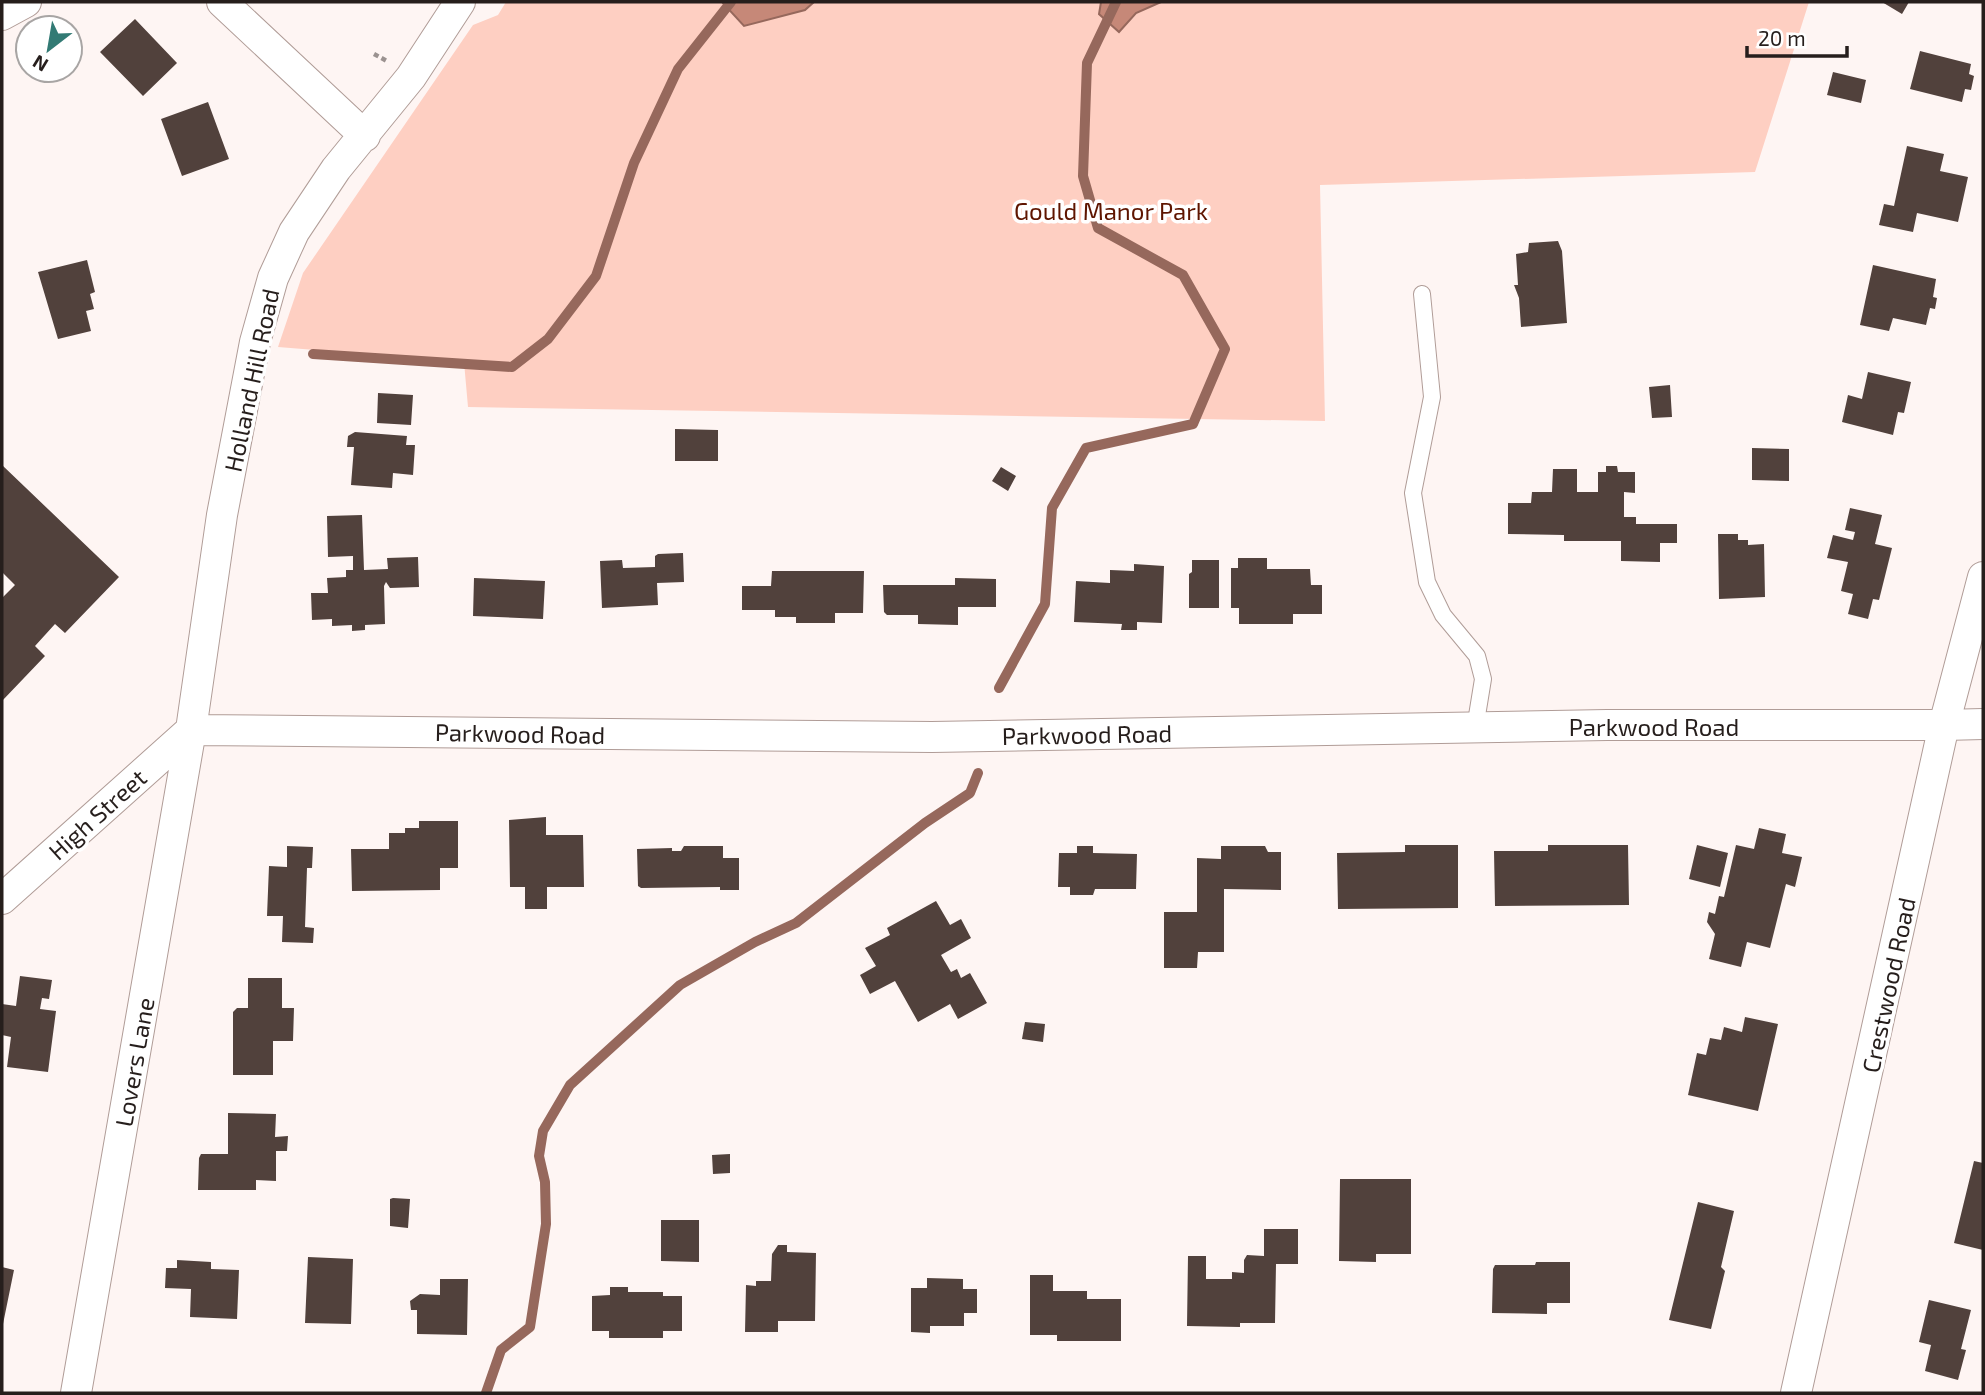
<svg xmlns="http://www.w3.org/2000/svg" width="1985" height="1395" font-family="'Exo 2',sans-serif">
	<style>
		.green { fill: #fecfc2 }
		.water { fill: #c68878; stroke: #96685c; stroke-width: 2 }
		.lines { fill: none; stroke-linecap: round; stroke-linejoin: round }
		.stream { stroke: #96685c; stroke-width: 10 }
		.building { fill: #51413c }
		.lane-casing { stroke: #b09c97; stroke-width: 18 }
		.street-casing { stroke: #b09c97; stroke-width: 32 }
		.path { stroke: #9b9290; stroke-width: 4.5; stroke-dasharray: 5 3.5; stroke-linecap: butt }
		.lane { stroke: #fff; stroke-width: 16 }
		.street { stroke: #fff; stroke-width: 30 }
		.labels { text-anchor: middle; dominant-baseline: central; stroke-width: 7; stroke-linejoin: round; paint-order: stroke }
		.park-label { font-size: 24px; fill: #5e1500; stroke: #fff }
		.street-label { font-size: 24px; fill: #261e1c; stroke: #fff }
	</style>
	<rect width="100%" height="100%" fill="#fef5f3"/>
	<path class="green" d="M506 2H1809L1755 172 1320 185 1325 421 468 407 464 362 278 347 303 273 473 25 498 15Z"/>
	<path class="water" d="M722 2H814L805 10 744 26Z
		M1101 2H1161L1136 13 1119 32 1099 14Z"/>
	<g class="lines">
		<path class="stream" d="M313 354 512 367 548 339 596 276 634 163 678 69 731 2
			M999 688 1045 604 1052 508 1086 448 1193 424 1225 349 1183 275 1098 228 1083 176 1087 63 1116 2
			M486 1393 501 1350 530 1327 546 1224 545 1182 539 1156 543 1131 570 1085 680 985 755 942 796 923 925 823 970 793 978 773"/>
	</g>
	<path class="building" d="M1882 2H1909L1902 14Z
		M135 19 177 63 143 96 100 52Z
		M1920 51 1971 64 1969 74 1974 76 1971 90 1965 89 1962 102 1910 89Z
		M1833 72 1866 80 1861 103 1827 95Z
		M208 102 229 159 182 176 161 119Z
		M1907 146 1944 154 1940 171 1968 177 1958 222 1917 213 1913 232 1879 225 1884 204 1894 206Z
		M1558 241 1562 251 1567 323 1521 327 1519 298 1514 285H1518L1516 254 1528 252 1529 243Z
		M87 260 95 292 90 294 94 309 86 311 91 331 58 339 38 272Z
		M1873 265 1936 279 1933 297 1937 298 1935 309 1930 308 1926 325 1893 318 1889 331 1860 325Z
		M1868 372 1911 382 1904 413 1898 412 1893 435 1842 422 1848 395 1862 399Z
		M1670 385 1672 417 1652 418 1649 387Z
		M378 393 413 395 411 425 377 423Z
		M675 429 718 430V461H675Z
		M355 432 407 436 406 445H415L413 475 393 473 392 488 351 485 354 447H347L348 436Z
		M1752 448 1789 449V481L1752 480Z
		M2 465 119 577 65 633 55 624 35 646 45 656 2 701V598L15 585 2 572Z
		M1606 466H1617L1618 472H1635V493L1624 492V517H1636V524H1677V543H1660V562L1621 561V541H1564V535L1508 534V503H1531L1532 492H1552L1553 469H1577V492H1598V472H1606Z
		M1001 467 1016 476 1008 491 992 481Z
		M1850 508 1882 515 1875 544 1892 548 1879 600 1873 599 1868 619 1848 614 1853 594 1841 591 1848 562 1827 558 1833 535 1853 540 1855 532 1845 530Z
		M362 515 364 570 388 569 387 558 418 557 419 587 390 588 386 582 384 586 385 624 365 625V630L352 631V625L332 626V619L312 620 311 593H328L327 578 346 577V570H353V556L328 557 327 516Z
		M1718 534H1738V540H1748V545L1764 544 1765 597 1719 599Z
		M683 553 684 582 657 583 658 605 602 608 600 561 622 560 623 568 655 567V556L658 554Z
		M1238 558H1267V569H1310L1311 585H1322V614H1293V624H1239V608H1231V568H1238Z
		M1192 560H1219V608H1189V574L1192 572Z
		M1134 564 1164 566 1162 623 1137 622V630H1121L1122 624 1074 622 1076 581 1110 583V570L1134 571Z
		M772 571H864L863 613H835V623H796V617H775V610H742V586H771Z
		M474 578 545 581 543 619 473 616Z
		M955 578 996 579V607H958V625L918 624V615H887L884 612 883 585H955Z
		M546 817V835H583L584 887H547V909H525V887H510L509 820Z
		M419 821H458V868H440V890L352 891 351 849H389V833H405V828H419Z
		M1759 828 1786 834 1782 853 1802 857 1795 887 1786 884 1770 948 1747 942 1741 967 1709 959 1715 934 1707 922 1709 912 1715 914 1719 896 1724 897 1736 845 1754 849Z
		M1405 845H1458V908L1338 909 1337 853 1405 852Z
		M1548 845H1628L1629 905 1495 906 1494 851H1548Z
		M1697 845 1728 853 1720 887 1689 879Z
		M287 846 313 847 312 868H307L305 927 314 928 313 943 282 942 283 916H267L269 866 287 867Z
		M684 846H723V858H739V890H720V887L641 888 638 886 637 849 672 848V851H681Z
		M1077 846H1093V853L1137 854 1136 889H1095L1093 895H1070V887H1058L1059 853H1077Z
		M1221 846H1265L1268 852H1281V890L1224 889V952H1198L1197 968H1164V912H1197V858L1221 859Z
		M936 901 950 925 961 919 971 938 941 955 951 972 957 969 961 978 970 973 987 1003 958 1019 950 1004 918 1022 895 981 870 994 860 975 876 966 865 948 890 935 887 928Z
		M20 976 52 980 49 999 42 998 40 1009 56 1011 48 1072 7 1067 11 1037 2 1035V1004L16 1006Z
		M248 978H282V1008H294L293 1041H273V1075H233V1012L237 1008H248Z
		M1745 1017 1778 1024 1758 1111 1688 1095 1697 1053 1706 1055 1710 1038 1721 1040 1724 1027 1742 1032Z
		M1025 1022 1045 1024 1043 1042 1022 1039Z
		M228 1113 276 1114 275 1137 288 1136 287 1151H276V1181L256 1180V1190H198L199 1158 201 1154H228Z
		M730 1154V1173L713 1174 712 1155Z
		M1974 1161 1983 1163V1250L1954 1243Z
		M1340 1179H1411V1254H1376V1262L1339 1261Z
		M393 1198 410 1199 408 1228 390 1226V1199Z
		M1698 1202 1734 1211 1721 1267 1725 1271 1711 1329 1669 1320Z
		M661 1220H699V1262L661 1261Z
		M1264 1229H1298V1264H1276L1275 1323H1240V1327L1187 1326 1188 1256H1206V1279H1232V1272L1244 1273V1260L1247 1255 1264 1256Z
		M778 1245H787V1252L816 1253 815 1321H778V1332H745L746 1285 756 1286V1281H771L772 1254Z
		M308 1257 353 1259 351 1324 305 1323Z
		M177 1260 211 1262V1269L239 1270 237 1319 190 1317 191 1289 165 1288 166 1268H177Z
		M1536 1262H1570V1303H1547V1314L1492 1313 1493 1269 1495 1265H1535Z
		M2 1267 14 1270 3 1324 2 1323Z
		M1030 1275H1053V1291H1087V1299H1121V1341H1057V1335H1030Z
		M927 1278 963 1279V1289H977V1313H964V1326H930V1333L911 1332V1288H927Z
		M440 1279H468L467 1335 417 1334V1310H411L410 1301 420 1294 440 1295Z
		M610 1287H628V1292H663V1296H682V1331H663V1338H609V1331H592V1296L610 1295Z
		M1929 1300 1971 1310 1961 1349 1966 1350 1958 1380 1925 1371 1931 1345 1919 1342Z"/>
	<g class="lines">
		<g class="lane-casing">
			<path id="lane" d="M1422 294 1432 397 1413 493 1427 582 1443 615 1477 656 1483 679 1475 728"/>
		</g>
		<g class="street-casing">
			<path id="street" d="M222 2 365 136
				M2 15 26 2
				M191 730 932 737 1607 725H1944L1983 724
				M2 899 191 730
				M76 1393 191 730 222 515 255 342 273 278 294 232 336 169 411 77 460 2
				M1796 1393 1944 725 1983 577"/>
		</g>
		<path class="path" d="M374 54 387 61"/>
		<use href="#lane" class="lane"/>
		<use href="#street" class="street"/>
	</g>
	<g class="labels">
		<g class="park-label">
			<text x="1111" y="210">Gould Manor Park</text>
		</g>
		<g class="street-label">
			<text transform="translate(251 380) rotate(-78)">Holland Hill Road</text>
			<text x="1654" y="726">Parkwood Road</text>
			<text transform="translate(520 733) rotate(1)">Parkwood Road</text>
			<text transform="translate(1087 734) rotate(-1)">Parkwood Road</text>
			<text transform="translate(97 814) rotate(-42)">High Street</text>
			<text transform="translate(1888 985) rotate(-78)">Crestwood Road</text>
			<text transform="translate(134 1062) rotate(-80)">Lovers Lane</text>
		</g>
	</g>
	<rect width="1985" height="1395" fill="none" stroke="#261e1c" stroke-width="7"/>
	<g transform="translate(49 49) rotate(211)"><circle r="33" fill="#ffffff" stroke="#a8a5a4" stroke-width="2"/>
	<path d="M0-5L12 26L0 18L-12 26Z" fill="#327a74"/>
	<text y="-10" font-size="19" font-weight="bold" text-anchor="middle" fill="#261e1c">N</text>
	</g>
	<path d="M1747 46v10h100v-10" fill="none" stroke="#261e1c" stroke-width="3.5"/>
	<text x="1758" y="46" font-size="21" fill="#261e1c" stroke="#ffffff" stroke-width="5" paint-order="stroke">20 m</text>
</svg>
